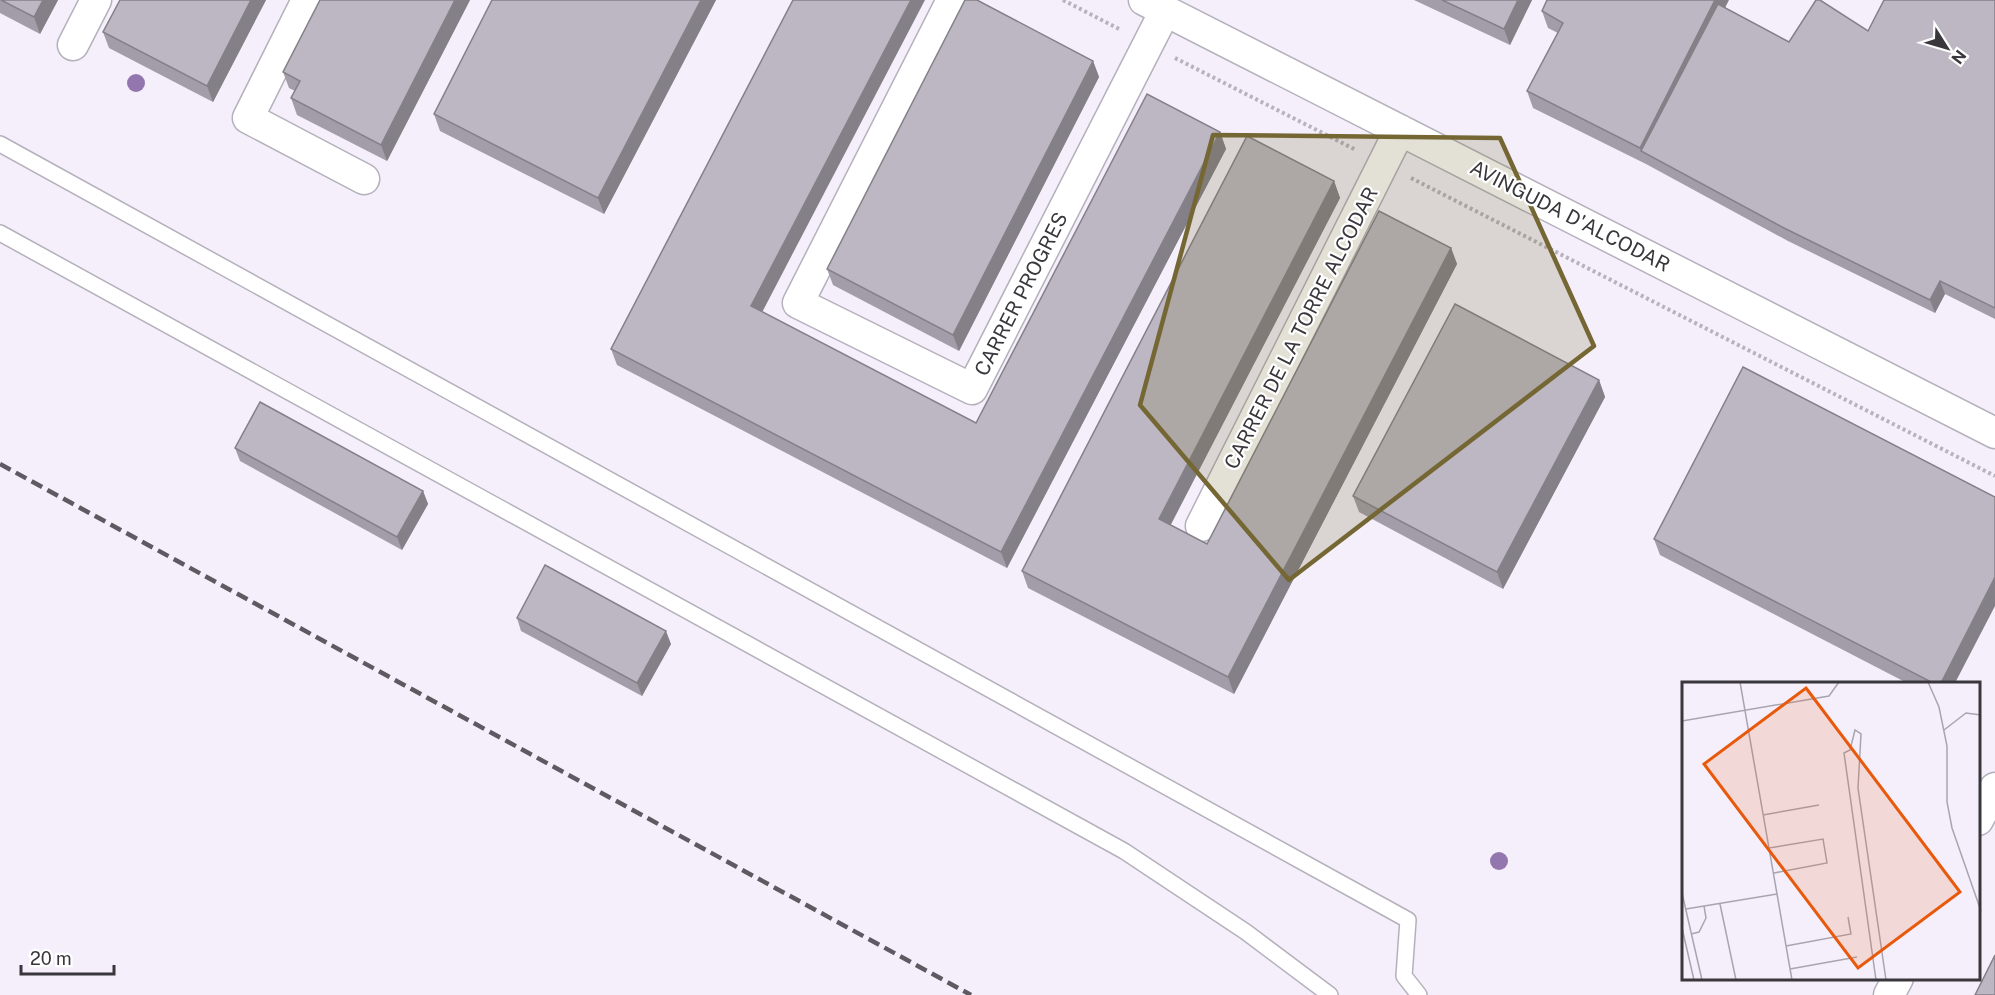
<svg xmlns="http://www.w3.org/2000/svg" width="1995" height="995" font-family="'Public Sans',sans-serif">
	<style>
		.lines { fill: none; stroke-linecap: round; stroke-linejoin: round }
		.service-casing { stroke: #b5b1bc; stroke-width: 18 }
		.minor-casing { stroke: #b5b1bc; stroke-width: 33 }
		.path { stroke: #b7b3bd; stroke-width: 4; stroke-dasharray: 3 3; stroke-linecap: butt }
		.service { stroke: #fff; stroke-width: 15 }
		.minor { stroke: #fff; stroke-width: 30 }
		.rail { stroke: #5d5a61; stroke-width: 4.5; stroke-dasharray: 12 6; stroke-linecap: butt }
		.tree { fill: #9476af }
		.wall { fill: #a29da8 }
		.shaded-wall { fill: #848088 }
		.building { fill: #bcb7c3; stroke: #848088; stroke-width: 1.5 }
		.marked { fill: #756734; fill-opacity: 0.2; stroke: #756734; stroke-width: 4.5; stroke-linejoin: round }
		.labels { text-anchor: middle; dominant-baseline: central; stroke-width: 4.5; stroke-linejoin: round; paint-order: stroke }
		.street-label { font-size: 20px; fill: #39373c; stroke: #fff }
		.inset-road { fill: none; stroke: #a9a5af; stroke-width: 1.5 }
		.view { fill: #e8590c; fill-opacity: 0.15; stroke: #e8590c; stroke-width: 3 }
		.inset-edge { fill: none; stroke: #39373c; stroke-width: 3 }
	</style>
	<rect width="100%" height="100%" fill="#f4effb"/>
	<g class="lines">
		<g class="service-casing">
			<path id="service" d="M0 144 1408 920 1404 976 1419 995
				M0 233 1124 851 1246 932 1330 995"/>
		</g>
		<g class="minor-casing">
			<path id="minor" d="M307 0 248 118 364 179
				M952 0 798 303 972 389 1165 11
				M1144 0 1995 433
				M73 45 96 0
				M1201 526 1400 130
				M1978 820 1995 788
				M1889 995 1898 978"/>
		</g>
		<path class="path" d="M1063 0 1121 30
			M1175 58 1356 150
			M1411 178 1995 476"/>
		<use href="#service" class="service"/>
		<use href="#minor" class="minor"/>
		<path class="rail" d="M0 464 971 995"/>
	</g>
	<g class="tree">
		<circle cx="136" cy="83" r="9"/>
		<circle cx="1499" cy="861" r="9"/>
	</g>
	<path class="wall" d="M0 0H58L40 34 0 13Z
		M120 0H266L213 102 109 48 103 32Z
		M320 0H470L387 161 297 115 291 98 295 91 289 88 283 72Z
		M716 0 604 214 440 131 434 114Z
		M1414 0H1532L1510 45Z
		M1995 0V319L1945 294 1935 313 1788 241 1646 164 1533 108 1527 91 1558 33 1548 28 1542 11 1725 8 1789 42 1868 31Z
		M1093 61 1099 77 959 351 833 285 827 269Z
		M1220 132 1226 149 1007 568 617 365 611 349 762 312 976 423Z
		M1334 181 1340 198 1170 525 1207 544 1451 248 1457 264 1234 694 1028 588 1022 571Z
		M1599 380 1605 397 1503 589 1359 512 1353 496Z
		M235 448 423 491 428 504 402 550 240 461Z
		M1654 539 1955 683H1907L1660 555Z
		M517 618 671 644 642 696 521 631Z"/>
	<path class="shaded-wall" d="M43 0H58L40 34 34 17Z
		M251 0H266L213 102 207 86Z
		M455 0H470L387 161 381 145Z
		M701 0H716L604 214 598 198Z
		M911 0H925L757 322 751 306Z
		M1518 0H1532L1510 45 1504 29Z
		M1715 0H1729L1650 156 1641 151 1640 148Z
		M1093 61 1099 77 959 351 953 335Z
		M1220 132 1226 149 1007 568 1001 552Z
		M1334 181 1340 198 1165 536 1159 519Z
		M1451 248 1457 264 1234 694 1228 677Z
		M1940 281 1945 294 1935 313 1930 300Z
		M1599 380 1605 397 1503 589 1497 572Z
		M423 491 428 504 402 550 397 537Z
		M1995 577V606L1955 683H1941Z
		M666 631 671 644 642 696 637 683Z"/>
	<path class="building" d="M1 0H43L34 17Z
		M120 0H251L207 86 103 32Z
		M320 0H455L381 145 291 98 300 81 283 72Z
		M492 0H701L598 198 434 114Z
		M793 0H911L751 306 976 423 1147 94 1220 132 1001 552 611 349Z
		M965 0H977L1093 61 953 335 827 269Z
		M1442 0H1518L1504 29Z
		M1547 0H1715L1640 148 1527 91 1563 23 1542 11Z
		M1816 0H1820L1868 31 1884 0H1995V308L1940 281 1930 300 1784 228 1641 151 1718 4 1789 42Z
		M1247 136 1334 181 1159 519 1207 544 1379 211 1451 248 1228 677 1022 571Z
		M1455 304 1599 380 1497 572 1353 496Z
		M1743 367 1995 497V577L1941 683H1933L1654 539Z
		M260 402 423 491 397 537 235 448Z
		M545 565 666 631 637 683 517 618Z
		M1995 955V995H1975Z"/>
	<path class="marked" d="M1213 135 1500 138 1594 346 1289 580 1140 405Z"/>
	<g class="labels">
		<g class="street-label">
			<text transform="translate(1570 216) rotate(27)">AVINGUDA D'ALCODAR</text>
			<text transform="translate(1021 294) rotate(-63)">CARRER PROGRES</text>
			<text transform="translate(1301 328) rotate(-63)">CARRER DE LA TORRE ALCODAR</text>
		</g>
	</g>
	<g transform="translate(1682 682)">
		<rect width="298" height="298" fill="#f4effb"/>
		<path class="inset-road" d="M58 0 110 298M246 0 257 25 265 64V120L270 146 299 229M0 39 147 14 157 0M262 48 284 31 299 33M81 133 137 123M87 166 141 157 145 181 92 191M0 211 20 298M38 222 54 298M4 227 95 212M0 246 12 298M9 252 17 250 24 236 22 224M104 264 169 252 166 235M108 287 175 275M194 298 162 71 168 68 173 48 179 52 176 106 204 298"/>
		<path class="view" d="M124 6 278 210 176 286 22 82Z"/>
		<rect width="298" height="298" class="inset-edge"/>
	</g>
	<g transform="translate(1947 48) rotate(127)" stroke="#ffffff" stroke-width="4.5" paint-order="stroke">
	<path d="M0-4.5L10 22L0 15L-10 22Z" fill="#39373c"/>
	<text y="-9" font-size="16" font-weight="bold" text-anchor="middle" fill="#39373c">N</text>
	</g>
	<path d="M21 965v9h93v-9" fill="none" stroke="#39373c" stroke-width="3"/>
	<text x="30" y="965" font-size="18" fill="#39373c" stroke="#ffffff" stroke-width="4.5" paint-order="stroke">20 m</text>
</svg>
